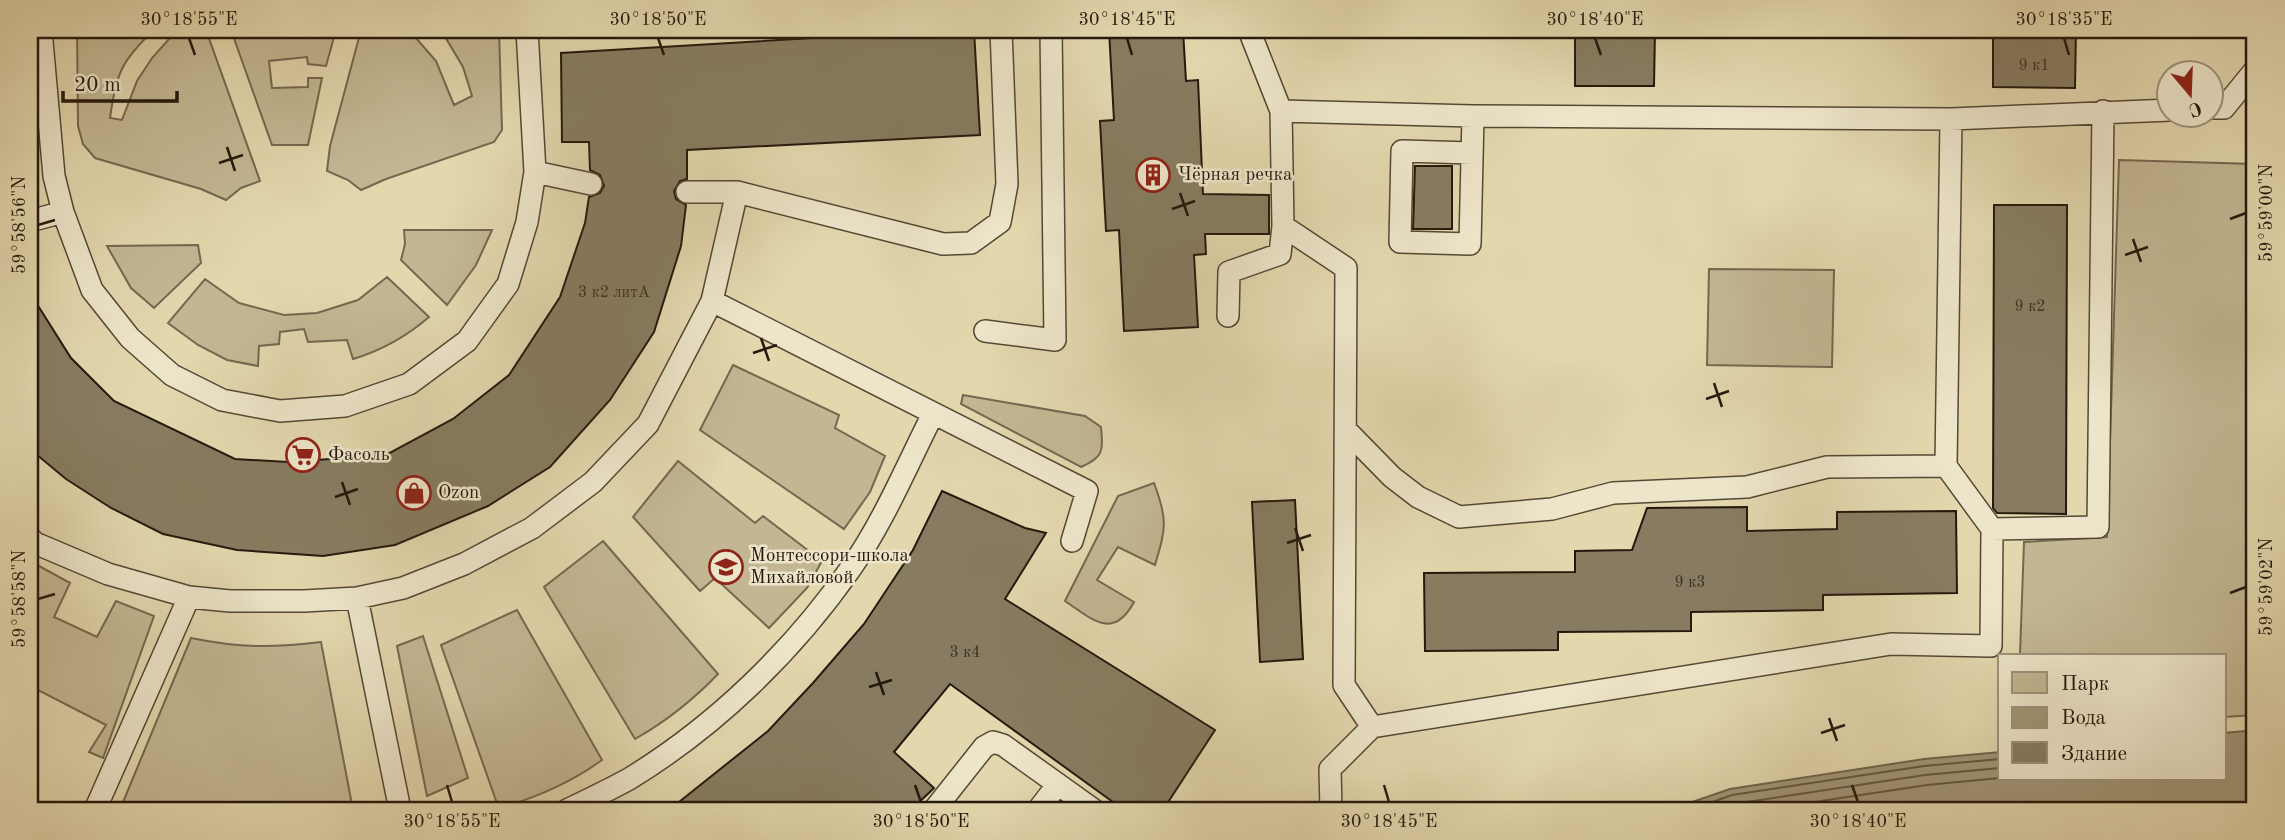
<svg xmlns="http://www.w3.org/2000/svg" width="2285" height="840" font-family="'Old Standard TT',serif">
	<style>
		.green { fill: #c3b793; stroke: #746850; stroke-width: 2 }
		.water { fill: #a29677; stroke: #70644d; stroke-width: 2 }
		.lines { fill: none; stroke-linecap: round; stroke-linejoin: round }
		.shore { stroke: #635842; stroke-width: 2 }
		.building { fill: #877c61; stroke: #24190d; stroke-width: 2 }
		.service-casing { stroke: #544835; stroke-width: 24 }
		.service { stroke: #ede5ca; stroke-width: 21 }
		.ticks { fill: none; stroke: #24190d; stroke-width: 2.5 }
		.labels { text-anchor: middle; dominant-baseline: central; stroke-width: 5; stroke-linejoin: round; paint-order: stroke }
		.number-label { font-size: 16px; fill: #3d3222 }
		.poi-label { font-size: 19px; fill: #24190d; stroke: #ede5ca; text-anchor: start }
		.neatline { fill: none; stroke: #24190d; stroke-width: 2.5 }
		.ticks-label { font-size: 18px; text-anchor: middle; fill: #24190d }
	</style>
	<rect width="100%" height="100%" fill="#e3d7ae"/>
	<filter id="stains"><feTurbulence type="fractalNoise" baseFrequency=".00286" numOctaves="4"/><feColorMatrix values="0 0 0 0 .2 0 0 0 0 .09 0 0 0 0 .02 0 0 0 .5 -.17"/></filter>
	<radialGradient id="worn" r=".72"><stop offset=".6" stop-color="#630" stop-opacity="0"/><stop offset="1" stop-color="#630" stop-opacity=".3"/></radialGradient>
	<path class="green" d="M77 30H154C121 61 116 74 110 118L122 120 137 81 152 58 170 38 163 30H206L260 181 241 188 226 200 201 189 95 158 83 144 78 126Z
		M231 30H336L326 66 308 64 307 57 269 61 272 88 308 87V78H322L308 145H272Z
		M361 30H409L436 61 454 105 472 96 463 67 441 30H499L502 130 494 142 386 179 361 190 348 180 327 171 330 146Z
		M2119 160 2255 164V715L2224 717V656H2023L2020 654 2024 542 2107 537Z
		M404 230H492L476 265 447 305 401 260 405 244Z
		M198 245 201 263 154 308 131 288 107 246Z
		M1709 269 1834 270 1832 367 1707 365Z
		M387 277 429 317C406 337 383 350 353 359L347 340 308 342 304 329 280 332 279 344 259 346 258 366 227 360 198 345 168 323 205 279 239 303 284 315 317 313 358 300Z
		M733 365 839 415 835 428 885 456 870 492 844 529 700 430Z
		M963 395 1085 416 1101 427C1103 451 1104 457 1081 467L961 404Z
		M678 461 755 523 763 516 822 561 807 588 769 628 715 578 700 591 633 517Z
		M1154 483C1168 520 1166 528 1155 565L1118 547 1097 580 1134 602C1113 641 1092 619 1065 601L1118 496Z
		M603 541 718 674C693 700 667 721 635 739L544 587Z
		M30 561 70 583 54 617 97 637 116 601 154 616 103 758 89 752 106 725 30 686Z
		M517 610 602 760C569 784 538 796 499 809L441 645Z
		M423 636 468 778 427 796 397 646Z
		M191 638C239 648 273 648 321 642L353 810H129L121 807Z"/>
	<path class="water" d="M2255 730V810H1669L1730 789 1924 759 2000 752V779H2224V733Z"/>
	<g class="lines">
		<path class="shore" d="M1690 810 1732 795 1924 766 2000 759
			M1716 810 1734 804 1925 775 2000 768
			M1762 810 1927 785 2000 778"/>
	</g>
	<path class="building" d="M948 30H974L980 135 687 150V179L680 181 674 191 676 199 686 205 681 246 654 332 610 400 550 467 488 506 395 545 323 556 237 550 163 534 111 508 66 479 30 449V293L71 358 114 401 235 459 288 462 386 455 453 419 509 375 560 297 585 223 589 197 600 193 604 186 600 175 590 170 589 142H562L561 53Z
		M1109 30H1183L1186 81 1198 80 1203 194 1269 195V234H1205L1206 254 1194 255 1198 327 1124 331 1119 230 1106 231 1100 121 1114 120Z
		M1575 30H1655L1654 86H1575Z
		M1993 30H2076L2075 88 1993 87Z
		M1415 166H1452V229H1413Z
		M1994 205H2067L2066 514 1997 513 1993 508Z
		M942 491 1025 528 1046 533 1005 599 1215 730 1163 810H1124L950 684 894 752 934 788 911 810H669L768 731 813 683 864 624 913 550Z
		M1295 500 1303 659 1260 662 1252 502Z
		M1747 507V531L1837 529V512L1956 511 1957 593 1823 595V610L1691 612V631L1558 632V650L1425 651 1424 573 1575 572V551L1632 550 1647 508Z"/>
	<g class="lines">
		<g class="service-casing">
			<path id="service" d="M41 30 54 176 63 212 92 290 130 338 172 375 222 400 280 411 345 406 409 384 467 341 508 284 527 222 535 172 591 184
				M527 30 535 172
				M1249 30 1281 111 1283 226 1346 268 1344 685 1372 727 1891 644 1991 646 1992 529 1946 466 1951 119 2170 110
				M2212 108H2224L2255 70
				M1281 111 1473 116 1951 119
				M1472 153 1402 151 1400 242 1470 244 1473 116
				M687 192H737L943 244 971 243 1000 222 1007 184 1001 30
				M30 221 63 212
				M712 301 1087 491 1072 541
				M1228 316 1229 272 1280 254 1283 226
				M985 331 1055 340 1051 30
				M1346 430 1392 477 1418 497 1459 517 1552 509 1613 493 1747 487 1827 467 1946 466
				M1992 529 2098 527 2103 111
				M30 538 35 543 108 574 189 597 230 601H304L357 598 403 588 464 564 532 528 593 482 648 424 712 301 737 192
				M357 598 400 810
				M95 810 189 597
				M567 810C588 800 609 790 629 779 716 726 793 651 851 568 884 521 907 465 933 414
				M934 810 984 747 993 742 1003 745 1094 810
				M1038 810 1058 784
				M1331 810 1330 769 1372 727"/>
		</g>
		<use href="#service" class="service"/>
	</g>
	<path class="ticks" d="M189 38 195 55M658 38 664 55M1127 38 1132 55M1595 38 1601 55M2064 38 2069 55M227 147 235 171M219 163 243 155M1180 193 1188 216M1172 209 1195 201M2230 219 2246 213M38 225 55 220M2133 239 2141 262M2125 255 2148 247M761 338 769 361M753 353 777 345M1714 383 1722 407M1706 399 1729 391M342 482 350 505M335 497 358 489M1295 528 1303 551M1287 543 1311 535M2230 593 2246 587M38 599 55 594M876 672 884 695M869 687 892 680M1829 718 1837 741M1821 733 1845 725M447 785 452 802M915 785 921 802M1384 785 1389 802M1852 785 1858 802"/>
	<defs>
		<g id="building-ring" transform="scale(1.75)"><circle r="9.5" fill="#ede5ca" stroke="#8f2418" stroke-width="1.5"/><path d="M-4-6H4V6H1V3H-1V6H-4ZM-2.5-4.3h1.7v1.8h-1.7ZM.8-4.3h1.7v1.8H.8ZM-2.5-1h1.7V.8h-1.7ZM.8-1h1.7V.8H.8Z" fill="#8f2418"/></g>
		<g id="supermarket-ring" transform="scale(1.75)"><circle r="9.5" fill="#ede5ca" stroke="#8f2418" stroke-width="1.5"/><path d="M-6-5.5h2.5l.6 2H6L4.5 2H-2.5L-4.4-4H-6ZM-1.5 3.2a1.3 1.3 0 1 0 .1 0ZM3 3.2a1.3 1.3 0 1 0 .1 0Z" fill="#8f2418"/></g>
		<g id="shop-ring" transform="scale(1.75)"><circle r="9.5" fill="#ede5ca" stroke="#8f2418" stroke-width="1.5"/><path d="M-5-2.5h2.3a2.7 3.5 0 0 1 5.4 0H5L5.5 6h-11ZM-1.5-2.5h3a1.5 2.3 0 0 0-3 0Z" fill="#8f2418"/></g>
		<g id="school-ring" transform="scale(1.75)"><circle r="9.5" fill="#ede5ca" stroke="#8f2418" stroke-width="1.5"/><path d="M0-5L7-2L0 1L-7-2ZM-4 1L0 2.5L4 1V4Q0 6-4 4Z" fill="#8f2418"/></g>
	</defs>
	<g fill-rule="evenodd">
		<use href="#building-ring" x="1153" y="175"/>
		<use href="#supermarket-ring" x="303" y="455"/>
		<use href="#shop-ring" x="414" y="493"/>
		<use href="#school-ring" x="726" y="567"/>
	</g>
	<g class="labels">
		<g class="number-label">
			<text x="2034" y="66">9 к1</text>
			<text x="614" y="293">3 к2 литА</text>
			<text x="2030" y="307">9 к2</text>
			<text x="1690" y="583">9 к3</text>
			<text x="965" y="653">3 к4</text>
		</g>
		<g class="poi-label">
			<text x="1178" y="175">Чёрная речка</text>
			<text x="328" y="455">Фасоль</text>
			<text x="438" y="493">Ozon</text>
			<text x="750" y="556">Монтессори-школа<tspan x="750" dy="22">Михайловой</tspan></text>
		</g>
	</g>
	<rect width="2285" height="840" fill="none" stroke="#e3d7ae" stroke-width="77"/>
	<rect x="1998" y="654" width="228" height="126" fill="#ede5ca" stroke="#9d937e" stroke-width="2"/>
	<rect x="2012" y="672" width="35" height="21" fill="#c3b793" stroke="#9d937e" stroke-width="2"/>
	<text x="2061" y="690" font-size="21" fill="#24190d">Парк</text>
	<rect x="2012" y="707" width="35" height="21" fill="#a29677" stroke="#9d937e" stroke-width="2"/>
	<text x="2061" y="724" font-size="21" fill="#24190d">Вода</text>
	<rect x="2012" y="742" width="35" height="21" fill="#877c61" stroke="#9d937e" stroke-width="2"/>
	<text x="2061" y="760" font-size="21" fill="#24190d">Здание</text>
	<g transform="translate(2190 94) rotate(161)"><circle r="33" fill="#ede5ca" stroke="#9d937e" stroke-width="2"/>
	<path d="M0-5L12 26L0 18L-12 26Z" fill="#8f2418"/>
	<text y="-10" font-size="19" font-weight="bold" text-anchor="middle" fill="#24190d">С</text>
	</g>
	<path d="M63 91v10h114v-10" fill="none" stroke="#24190d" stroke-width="3.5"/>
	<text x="74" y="91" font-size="21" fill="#24190d" stroke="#ede5ca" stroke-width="5" paint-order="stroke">20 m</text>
	<rect x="38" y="38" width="2208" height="764" class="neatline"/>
	<g class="ticks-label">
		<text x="189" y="25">30°18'55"E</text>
		<text x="658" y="25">30°18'50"E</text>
		<text x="1127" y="25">30°18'45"E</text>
		<text x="1595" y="25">30°18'40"E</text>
		<text x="2064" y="25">30°18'35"E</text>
		<text transform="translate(2266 213) rotate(-90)" y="6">59°59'00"N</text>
		<text transform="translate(19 225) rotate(-90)" y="6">59°58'56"N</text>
		<text transform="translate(2266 587) rotate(-90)" y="6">59°59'02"N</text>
		<text transform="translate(19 599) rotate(-90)" y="6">59°58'58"N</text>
		<text x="452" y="827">30°18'55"E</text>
		<text x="921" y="827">30°18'50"E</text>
		<text x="1389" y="827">30°18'45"E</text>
		<text x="1858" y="827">30°18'40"E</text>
	</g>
	<rect width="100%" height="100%" filter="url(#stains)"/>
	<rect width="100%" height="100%" fill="url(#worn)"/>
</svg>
